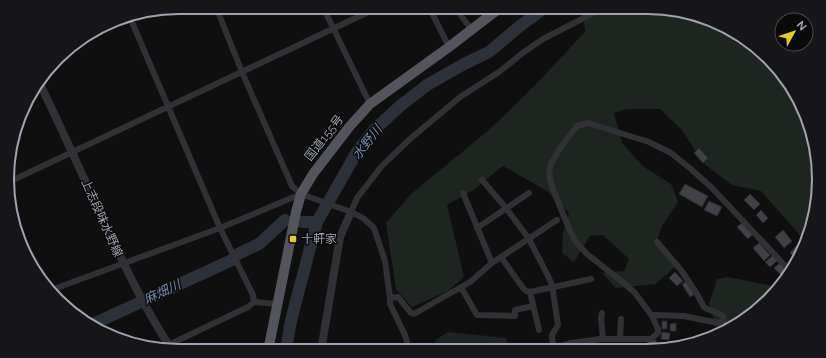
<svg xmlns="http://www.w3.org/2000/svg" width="826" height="358" font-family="Raleway,'Noto Sans JP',sans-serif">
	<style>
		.green { fill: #1e241f }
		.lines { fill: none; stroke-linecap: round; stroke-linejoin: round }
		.stream { stroke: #2c3139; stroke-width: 2 }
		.river { stroke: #2c3139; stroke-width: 12 }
		.building { fill: #404146; stroke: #2a292c }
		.minor { stroke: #303035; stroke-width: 6 }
		.tertiary { stroke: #303035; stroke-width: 8 }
		.trunk { stroke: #54555c; stroke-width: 10 }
		.poi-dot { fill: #e3ca34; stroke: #0a0a0b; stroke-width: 1.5 }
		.labels { text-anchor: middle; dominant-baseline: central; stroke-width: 3; stroke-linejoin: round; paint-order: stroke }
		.street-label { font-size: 12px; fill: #a1a3b0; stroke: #0a0a0b }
		.poi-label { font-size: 12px; fill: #a1a3b0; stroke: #0a0a0b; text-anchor: start }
		.water-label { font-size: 13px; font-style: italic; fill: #798aaa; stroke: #0a0a0b }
		.rim { fill: none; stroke: #a1a3b0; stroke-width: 2 }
	</style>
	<rect width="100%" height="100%" fill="#0f0f10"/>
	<path class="green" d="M577 7H647L703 16 761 50 801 103 819 168 810 234 806 242 761 191 732 185 703 163 682 130 660 109H627L614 113 622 143 644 167 671 184 678 202 662 226 657 240 679 263 656 284 616 288 602 273 624 271 629 259 603 235 590 236 574 262 562 253 563 233 569 213 547 191 503 166 472 191 447 205 464 277 448 291 412 307 396 289 386 223 410 195 490 129 536 84 585 32 583 15Z
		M728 277 778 287 752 315 713 338 696 342 716 327 709 304 717 279Z
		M448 332 506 338 511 349 430 350 437 339Z"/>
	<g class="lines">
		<path class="stream" d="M535 7 539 12"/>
		<path class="river" d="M302 222H317
			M238 254 259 244 285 220
			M93 324 232 260
			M286 351 290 325 296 301 317 222 358 150 374 130 400 106 427 85 464 64 489 52 520 26 546 7"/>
	</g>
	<path class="building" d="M699 148 708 158 703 163 694 153Z
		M685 184 708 196 702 207 679 194Z
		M750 194 760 204 754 210 744 200Z
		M709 201 722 207 717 216 704 210Z
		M761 210 768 218 763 223 756 215Z
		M742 223 753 234 748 239 737 227Z
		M783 230 792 241 784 248 775 237Z
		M759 243 770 255 764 261 753 248Z
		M797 245 802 250 797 260 790 253Z
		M773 255 778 260 770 267 765 262Z
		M780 263 787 270 782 276 774 268Z
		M675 272 683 281 677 286 669 278Z
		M687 281 695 294 690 297 682 284Z
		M662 321H667V329H662Z
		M676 323V331H670V324Z
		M662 332 670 333 669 340 661 339Z
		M656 340 657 350H648L647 341Z"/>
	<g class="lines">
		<path class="minor" d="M216 7 242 72 292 186 301 194 351 212 363 218 374 228 385 261 390 298V304L405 335 409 349V350
			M323 7 370 104
			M429 7 449 47
			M460 7 458 11 459 13 471 29
			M129 15 220 228 253 295 254 302
			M482 180 506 208 529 239 548 276 552 285 558 325 552 335V339L554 348
			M9 182 379 7
			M463 193 492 263
			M351 212 357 198 381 167 388 160 410 139 460 97 499 72 524 52 543 39 605 7
			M477 228 529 193
			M501 257 523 288 526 291 530 292 591 279
			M461 287 477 315 515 316V310L533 306
			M51 290 220 228 301 194
			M530 292 539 330
			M390 298 398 297 411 313 414 314 470 282 492 263 557 220
			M602 313 601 318 603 339
			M652 316 654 315 684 316 718 323 724 322 723 316 718 313 707 309 704 307 697 294 681 270 657 242
			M620 338 621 319
			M162 348 248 307 254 302 277 304
			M551 350 554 348 571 343 600 339H651L658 333V329L652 316 635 293 625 284 587 254 576 242 570 231 552 187 549 174 551 164 560 148 577 126 588 123 649 142 671 153 691 169 712 188 791 272"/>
		<path class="tertiary" d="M39 82C59 123 78 165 97 207 120 256 142 305 172 350
			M321 351 340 237 351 212"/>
		<path class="trunk" d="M268 351 296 212 301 194 313 174 350 126 370 104 449 47 501 7"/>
	</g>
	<rect class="poi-dot" x="289" y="235" width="8" height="8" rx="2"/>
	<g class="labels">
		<g class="street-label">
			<text transform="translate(324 138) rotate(-52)">国道155号</text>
			<text transform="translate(102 218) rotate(66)">上志段味水野線</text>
		</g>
		<g class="poi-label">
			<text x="301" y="239">十軒家</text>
		</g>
		<g class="water-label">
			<text transform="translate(367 142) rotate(-52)">水野川</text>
			<text transform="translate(162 292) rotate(-25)">麻畑川</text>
		</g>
	</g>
	<path d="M0 0H826V358H0ZM179 14H647A165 165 0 0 1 812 179V179A165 165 0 0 1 647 344H179A165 165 0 0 1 14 179V179A165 165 0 0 1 179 14Z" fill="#161618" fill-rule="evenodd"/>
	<path class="rim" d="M179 14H647A165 165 0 0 1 812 179V179A165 165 0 0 1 647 344H179A165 165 0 0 1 14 179V179A165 165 0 0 1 179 14Z"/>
	<g transform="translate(794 32) rotate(50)"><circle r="19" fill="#0a0a0b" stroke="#46474d"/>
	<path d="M0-3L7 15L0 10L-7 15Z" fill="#e3ca34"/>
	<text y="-6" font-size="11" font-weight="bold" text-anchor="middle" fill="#a1a3b0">N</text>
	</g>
</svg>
